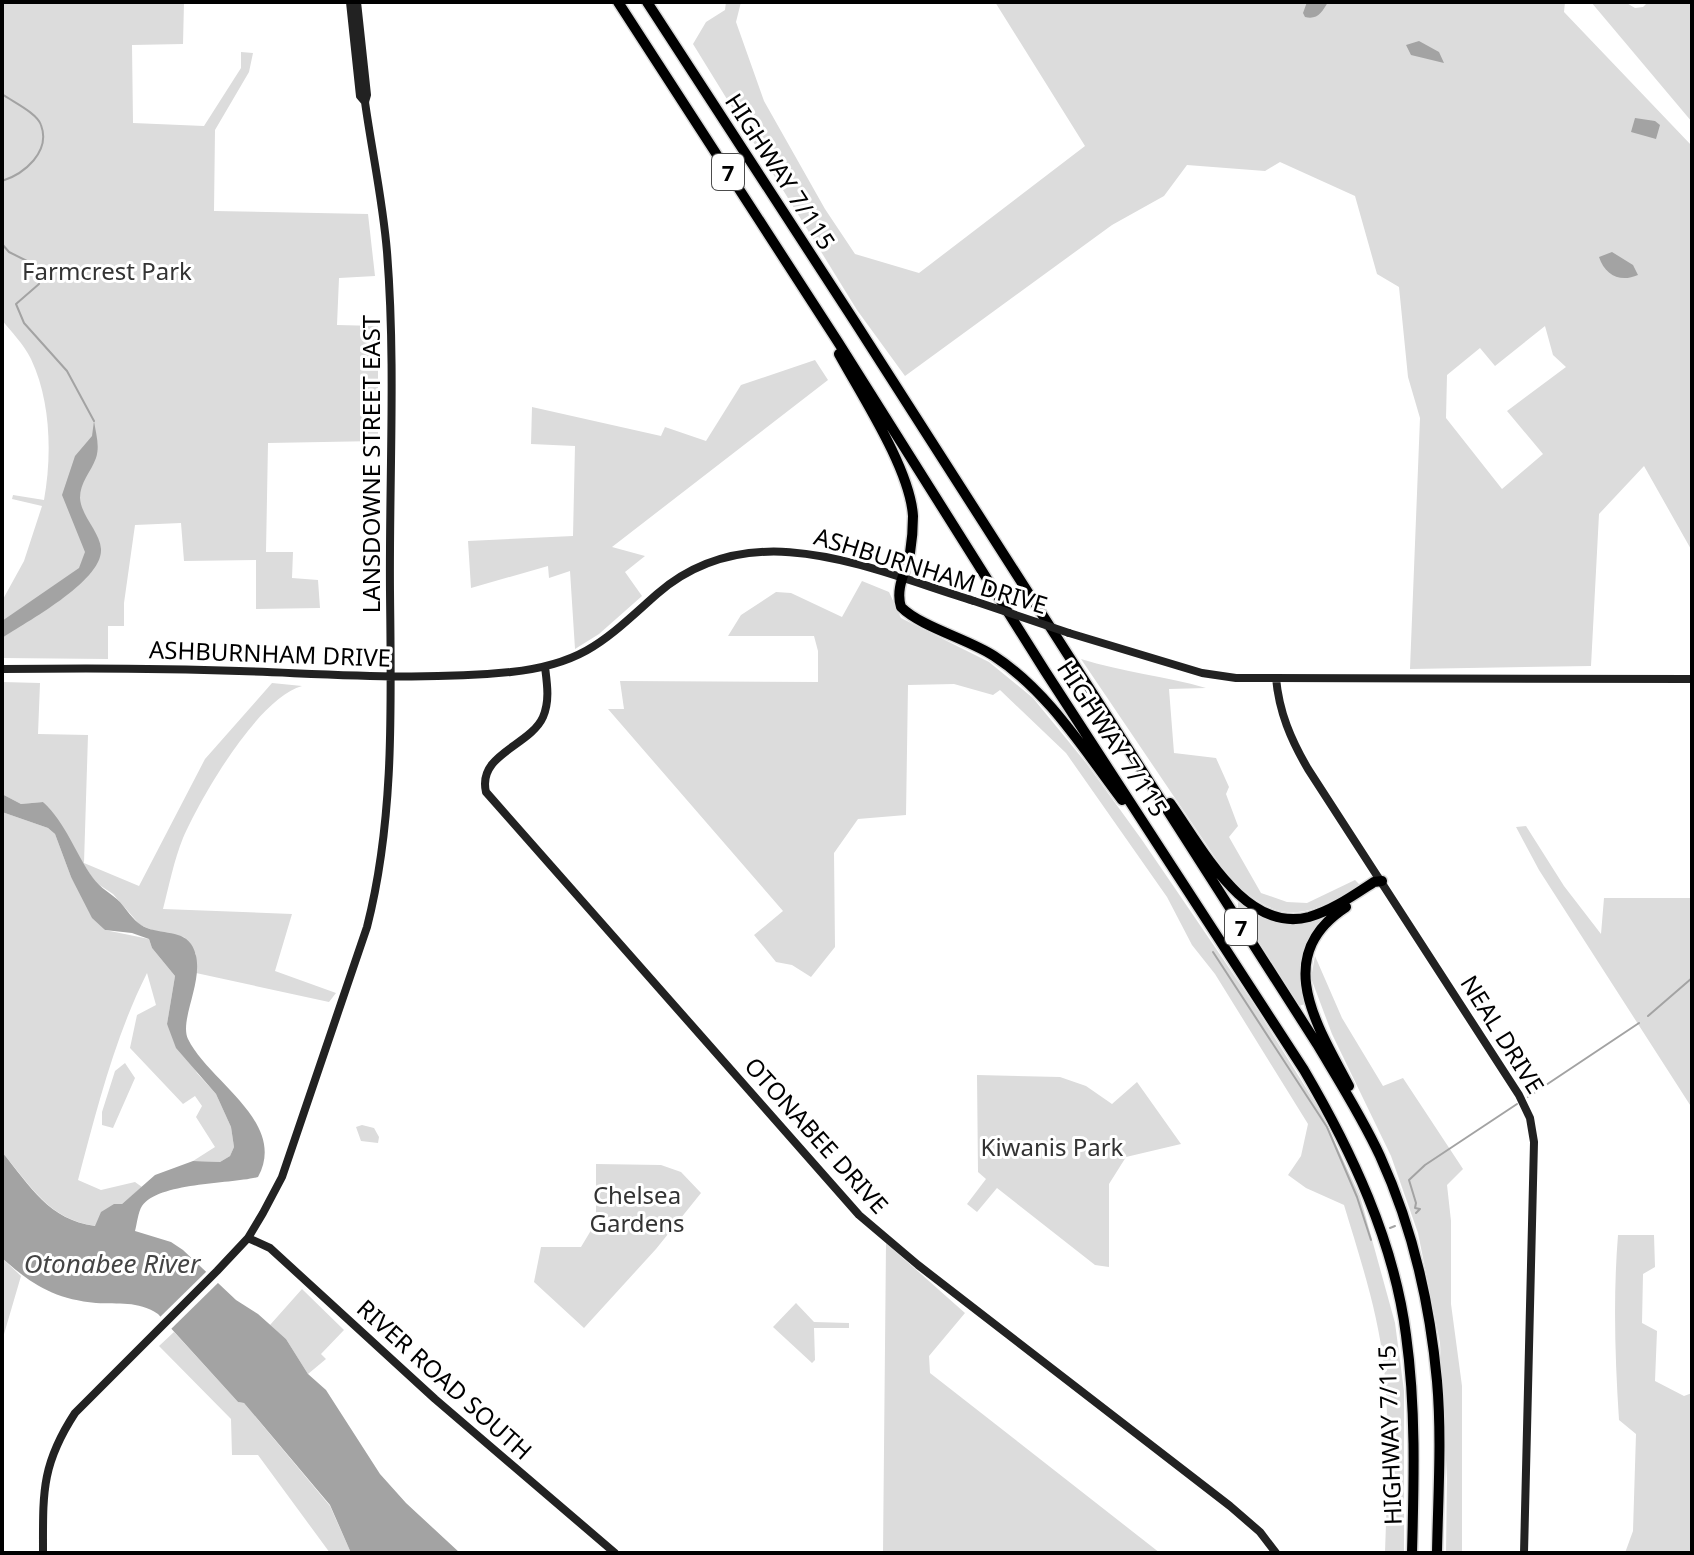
<svg xmlns="http://www.w3.org/2000/svg" width="1694" height="1555" font-family="'Noto Sans',sans-serif">
	<style>
		.green { fill: #dcdcdc; fill-rule: evenodd }
		.water { fill: #a3a3a3 }
		.pier { fill: #fff }
		.lines { fill: none; stroke-linecap: round; stroke-linejoin: round }
		.stream { stroke: #a3a3a3; stroke-width: 2 }
		.highway-casing { stroke: #dbdbdb; stroke-width: 13 }
		.secondary { stroke: #222; stroke-width: 8 }
		.highway { stroke: #000; stroke-width: 10 }
		.secondary-bridge { stroke: #222; stroke-width: 8 }
		.labels { text-anchor: middle; dominant-baseline: central; stroke-width: 6; stroke-linejoin: round; paint-order: stroke }
		.shield { fill: #fff; stroke: #4c4c4c; stroke-width: 2 }
		.shield-label { font-size: 22px; font-weight: bold; fill: #000 }
		.street-label { font-size: 24px; fill: #000; stroke: #fff }
		.park-label { font-size: 24px; fill: #333; stroke: #fff }
		.water-label { font-size: 26px; font-style: italic; fill: #444; stroke: #fff }
	</style>
	<rect width="100%" height="100%" fill="#fff"/>
	<path class="green" d="M2 2H184L183 44 132 45 133 123 204 126 241 68V52L253 53 249 72 215 130 214 211 368 214 375 276 339 278 337 325 378 326V441L268 443 266 552H293L292 578 318 580 320 608 256 609V560L184 561 181 523 135 525 124 603V626H108V659L2 658V601L24 561 42 506 12 499 13 495 44 500C52 456 51 401 31 359 23 343 12 333 2 320Z
		M726 2H741L736 22 764 101 825 209 855 254 919 273 1085 146 995 2H1565L1564 12 1692 146V551L1644 466 1599 514 1591 666 1410 669 1420 418 1408 377 1399 287 1377 274 1355 196 1280 162 1265 171 1187 165 1164 196 1112 225 905 376 857 310 693 44 706 22 725 10ZM1545 326 1553 355 1566 367 1507 411 1543 454 1502 489 1446 418 1447 375 1480 348 1495 366Z
		M1591 2H1625L1635 8 1643 7 1648 2H1692V122Z
		M815 360 828 380 612 547 645 556 625 572 642 596 599 634 575 649 570 571 549 578 548 566 471 588 468 541 573 536 575 446 531 444 532 407 661 436 665 427 706 441 741 385Z
		M862 581 889 592 901 618 989 662 1033 698 1087 764 1142 840 1253 1003 1321 1112 1360 1196 1395 1323 1404 1391V1553H1385C1387 1491 1390 1429 1384 1367 1378 1312 1360 1258 1344 1205L1306 1188 1288 1175 1301 1156 1308 1124 1215 974 1192 945 1167 897 1066 753 1000 690 993 695 954 684 908 685 906 815 858 819 834 853 835 947 811 977 792 965 776 962 754 935 783 911 608 709H624L620 681 818 682V651L814 636H728L741 615 776 592 791 593 842 617Z
		M1081 659C1122 672 1165 676 1206 688L1169 689 1174 753 1216 758 1229 787 1226 794 1238 826 1229 837 1261 893 1287 902 1307 903 1355 880 1360 885C1302 921 1277 925 1227 875Z
		M2 682 40 683 38 734 88 735 84 863 139 886 205 759 272 683 302 686C258 698 201 797 183 838 174 860 169 886 163 909L292 914 275 971 336 993 329 1002 196 973V954L184 937 157 932 140 925 113 894 95 882 43 802 21 804 2 794Z
		M2 812 48 828 55 834 71 877 105 930 149 939 152 948 175 976 167 1024 197 1073 216 1094 231 1127 234 1147 230 1156 220 1162 193 1161 215 1147 196 1117 202 1106 195 1096 183 1104 130 1048 137 1015 156 1005 147 973C114 1039 97 1109 78 1180L101 1190 135 1182 142 1187 96 1226C49 1220 31 1186 2 1152Z
		M1526 826 1564 886 1601 934 1604 898H1692V1108L1539 870 1516 827Z
		M1238 902 1269 919 1321 915 1325 919C1299 950 1296 964 1305 1004L1299 1006 1238 908Z
		M1315 956 1342 1018 1383 1086 1403 1078 1463 1169 1447 1185 1451 1221V1304L1462 1386V1553H1446L1447 1479 1440 1343 1418 1233 1391 1156 1332 1034 1311 978Z
		M125 1063 135 1078 113 1128 102 1125V1112L115 1071Z
		M977 1075 1060 1077 1086 1086 1112 1104 1137 1082 1181 1144 1126 1157 1109 1184V1267L1095 1265 997 1188 977 1212 967 1204 986 1179 978 1172Z
		M362 1125 374 1128 379 1137 378 1143 361 1141 356 1127Z
		M596 1164 661 1165 681 1172 701 1193 656 1249 584 1328 534 1282 541 1247H581L596 1222Z
		M1618 1235H1654L1655 1267 1643 1274 1642 1323 1657 1331 1655 1381 1684 1396 1692 1393V1553H1625L1633 1531 1636 1434 1619 1420C1615 1358 1613 1297 1618 1235Z
		M886 1243 965 1313 929 1356 930 1373 1160 1553H883Z
		M2 1258 21 1276 2 1341Z
		M302 1289 344 1330 321 1354 326 1359 308 1374 286 1339 270 1325Z
		M796 1303 814 1322 849 1323V1328H814L815 1360 812 1363 773 1327Z
		M174 1332 238 1402 244 1403 330 1506 351 1553H330L258 1455H232L231 1419 159 1346Z"/>
	<path class="water" d="M1307 2H1328C1322 12 1318 20 1305 17L1303 13Z
		M1419 41 1439 52 1444 63 1411 55 1406 45Z
		M1635 118 1655 121 1660 125 1656 139 1631 132Z
		M1612 252 1633 265 1638 275C1620 283 1605 275 1599 257Z
		M94 421C96 434 100 446 96 458 91 472 80 482 80 498 81 516 100 532 101 549 103 581 26 622 2 638V621L79 568 85 552 62 495 75 456 92 436Z
		M2 794 21 804 43 802C66 823 75 853 93 878 100 888 112 894 120 902 126 909 133 920 141 925 156 935 181 929 191 944 210 972 178 1018 188 1039 209 1082 288 1122 258 1177 231 1184 159 1182 142 1206 138 1212 137 1224 135 1231L171 1242 183 1250 236 1300 258 1314 286 1339 308 1374 326 1390 380 1474 406 1503 460 1553H351L330 1505 244 1403 238 1402 158 1314C137 1300 119 1305 96 1303 55 1299 32 1285 2 1258V1152C30 1186 49 1220 95 1226L101 1212 114 1204H122L155 1175 193 1161 220 1162 230 1156 234 1147 231 1127 216 1094 176 1048 167 1024 175 976 152 948 149 939 132 933 105 930 92 918 71 877 55 834 48 828 2 812Z"/>
	<path class="pier" d="M209 1269 221 1280 168 1332 157 1320Z"/>
	<g class="lines">
		<path class="stream" d="M2 94C13 102 37 113 41 125 51 152 24 174 2 181
			M2 244 9 252 37 266 40 275 39 284 16 304 24 323 67 371 94 421
			M1213 952 1327 1127 1357 1197 1371 1240
			M1648 1016 1692 978
			M1528 1097 1639 1023
			M1416 1213 1420 1209 1415 1208 1416 1203 1409 1180 1425 1165 1517 1104
			M1390 1228 1395 1226"/>
		<g class="highway-casing">
			<path id="highway" d="M618 2 838 342 1045 671 1304 1070C1351 1150 1394 1241 1406 1335 1416 1407 1414 1480 1412 1553
				M647 2 855 322 1317 1044C1339 1081 1362 1117 1380 1156 1412 1226 1430 1305 1437 1381 1442 1438 1438 1496 1437 1553
				M839 354C862 396 910 469 913 516 913 529 912 541 910 553 906 571 895 588 901 607 921 627 968 639 994 656 1048 691 1084 750 1122 800
				M1170 803C1201 846 1245 934 1309 917 1333 910 1354 895 1374 882L1382 881
				M1346 907C1271 956 1317 1025 1349 1086"/>
		</g>
		<path class="secondary" d="M350 2 360 96 365 102
			M1069 633 1202 673 1236 678 1692 679
			M545 667C547 683 550 701 543 717 530 746 477 754 486 792L859 1215 918 1265 1230 1506 1260 1532 1276 1553
			M2 669C81 668 160 668 239 671 330 674 420 681 511 672 585 664 606 639 657 594 752 511 872 570 974 601
			M1276 678C1279 712 1291 740 1308 769L1519 1095 1530 1118 1534 1142 1524 1553
			M248 1238 270 1248 435 1399 615 1553
			M43 1553C43 1493 41 1465 75 1413L217 1271 248 1238 263 1213 282 1177 367 927C395 818 391 702 390 591 389 478 396 364 387 252 383 202 372 152 365 102L367 95 357 2"/>
		<use href="#highway" class="highway"/>
		<path class="secondary-bridge" d="M974 601 1069 633"/>
	</g>
	<g class="labels">
		<g class="shield">
			<rect x="712" y="154" width="32" height="36" rx="6"/>
			<rect x="1225" y="909" width="32" height="36" rx="6"/>
		</g>
		<g class="shield-label">
			<text x="728" y="172">7</text>
			<text x="1241" y="927">7</text>
		</g>
		<g class="street-label">
			<text transform="translate(781 171) rotate(57)">HIGHWAY 7/115</text>
			<text transform="translate(370 464) rotate(-90)">LANSDOWNE STREET EAST</text>
			<text transform="translate(931 570) rotate(17)">ASHBURNHAM DRIVE</text>
			<text transform="translate(270 653) rotate(2)">ASHBURNHAM DRIVE</text>
			<text transform="translate(1113 738) rotate(57)">HIGHWAY 7/115</text>
			<text transform="translate(1503 1034) rotate(58)">NEAL DRIVE</text>
			<text transform="translate(817 1135) rotate(48)">OTONABEE DRIVE</text>
			<text transform="translate(445 1379) rotate(42)">RIVER ROAD SOUTH</text>
			<text transform="translate(1389 1435) rotate(-92)">HIGHWAY 7/115</text>
		</g>
		<g class="park-label">
			<text x="107" y="270">Farmcrest Park</text>
			<text x="1052" y="1146">Kiwanis Park</text>
			<text x="637" y="1194">Chelsea<tspan x="637" dy="28">Gardens</tspan></text>
		</g>
		<g class="water-label">
			<text x="112" y="1263">Otonabee River</text>
		</g>
	</g>
	<rect width="1694" height="1555" fill="none" stroke="#000000" stroke-width="8"/>
</svg>
